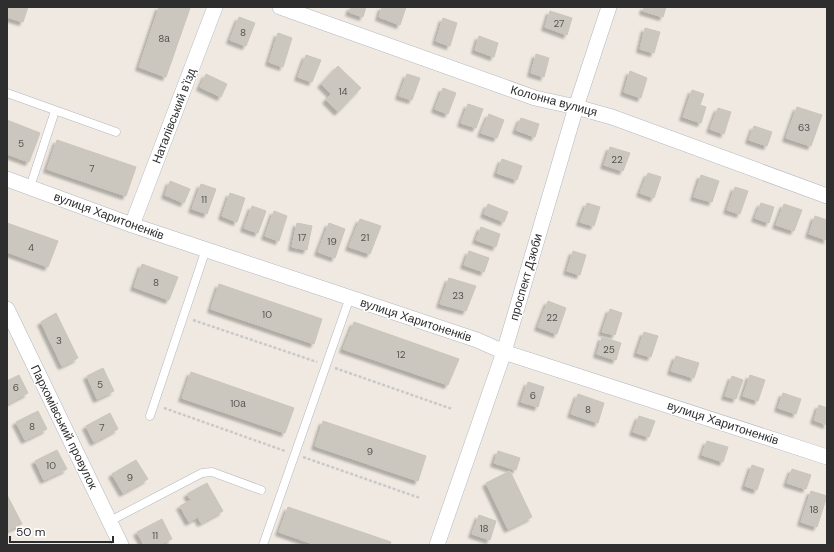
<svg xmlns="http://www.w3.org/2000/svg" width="834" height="552" font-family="'DM Sans',sans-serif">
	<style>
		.building { fill: #cbc7bf; stroke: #cbc5ba; filter: url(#shadow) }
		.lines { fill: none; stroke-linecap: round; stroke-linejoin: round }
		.service-casing { stroke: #b4b7c1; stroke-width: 9 }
		.minor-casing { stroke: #b4b7c1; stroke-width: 16 }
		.path { stroke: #c9c9c9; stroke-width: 2.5; stroke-dasharray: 3 2; stroke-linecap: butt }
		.service { stroke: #fff; stroke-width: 8 }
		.minor { stroke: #fff; stroke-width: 15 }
		.labels { text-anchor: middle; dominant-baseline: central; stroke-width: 3; stroke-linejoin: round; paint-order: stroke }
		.number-label { font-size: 10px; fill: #555452 }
		.street-label { font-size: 12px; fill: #2e2e2e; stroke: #fff }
	</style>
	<defs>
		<filter id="shadow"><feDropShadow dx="-3.5" dy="3.5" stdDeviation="1" flood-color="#0004"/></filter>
	</defs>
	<rect width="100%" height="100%" fill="#efe9e1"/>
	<path class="building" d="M7 7H28L23 22 7 17Z
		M159 7 190 8 166 77 139 67Z
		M351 7H366L363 17 349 12Z
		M382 7H406L400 25 379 17Z
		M644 7H666L663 17 643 11Z
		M550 11 572 18 567 35 545 27Z
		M239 17 255 23 246 46 230 40Z
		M443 18 457 23 450 46 436 41Z
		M645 28 660 32 654 53 640 49Z
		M278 33 292 38 283 67 269 62Z
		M479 36 498 43 494 57 475 50Z
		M536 54 549 58 544 77 531 73Z
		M306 55 321 60 312 82 298 77Z
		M338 66 361 88 338 112 326 100 331 94 321 84Z
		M630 71 647 78 641 98 624 92Z
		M206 74 227 84 221 97 200 87Z
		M407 74 420 78 412 100 399 96Z
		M443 88 456 93 448 114 435 109Z
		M692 90 704 94 700 105 706 107 701 123 683 117Z
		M468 104 483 109 476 128 461 123Z
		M797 107 822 115 811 146 786 138Z
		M718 108 731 112 724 134 710 129Z
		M489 114 504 120 497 138 481 133Z
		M521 118 539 124 535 137 516 130Z
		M7 120 40 133 29 162 7 154Z
		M754 126 772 132 767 146 749 140Z
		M57 140 136 167 126 196 47 169Z
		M610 147 630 153 623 171 604 165Z
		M502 159 522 166 517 180 497 173Z
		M648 173 661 177 654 198 640 193Z
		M701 175 719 181 712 202 694 197Z
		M170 181 190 189 184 203 165 195Z
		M201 184 216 189 207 214 192 209Z
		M735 187 748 191 740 214 727 210Z
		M230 193 245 198 237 222 222 216Z
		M587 203 600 207 594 226 580 222Z
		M761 203 774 207 769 223 755 218Z
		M488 204 508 212 504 222 484 214Z
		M784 204 802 210 794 231 776 225Z
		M252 206 266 211 258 233 244 228Z
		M274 211 287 216 279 241 265 236Z
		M815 216 827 220V240L809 234Z
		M360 219 381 226 370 254 349 247Z
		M7 223 58 241 48 267 7 252Z
		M297 223 312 226 307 250 292 247Z
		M329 223 345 229 335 258 318 252Z
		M481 227 500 234 496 247 476 240Z
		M469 251 489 258 484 272 464 265Z
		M573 251 586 255 580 275 567 271Z
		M142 264 178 277 169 300 134 287Z
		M449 278 476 286 466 311 440 304Z
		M219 284 322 319 314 344 211 309Z
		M548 301 566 308 557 334 538 327Z
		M610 309 622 313 615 335 602 332Z
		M56 313 78 358 62 366 41 322Z
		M354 322 459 359 448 385 343 349Z
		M644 332 658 336 651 357 637 353Z
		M602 337 621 343 616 360 597 354Z
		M676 356 699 363 694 378 671 371Z
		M103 368 114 391 97 399 87 376Z
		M191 372 294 408 285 433 182 398Z
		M19 375 28 393 7 404V381Z
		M750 375 765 380 758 401 743 396Z
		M732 376 743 380 736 399 725 396Z
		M528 382 544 387 538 407 521 402Z
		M783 393 801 399 796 414 778 408Z
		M578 394 604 403 598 423 571 414Z
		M819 405 827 408V425L814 420Z
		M38 411 47 429 25 440 16 422Z
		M110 413 118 429 94 442 86 426Z
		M639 416 655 421 649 437 633 432Z
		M323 421 426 456 418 481 315 446Z
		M707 441 728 447 723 462 702 455Z
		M57 450 67 469 44 480 35 461Z
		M498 451 520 458 516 470 494 463Z
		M136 460 148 479 123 493 112 474Z
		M752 465 764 469 757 490 745 486Z
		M792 469 811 475 806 489 787 483Z
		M510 471 532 517 508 529 486 483Z
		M207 483 223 511 201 523 198 517 189 522 180 506 191 500 187 494Z
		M811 491 827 496 817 527 801 522Z
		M7 495 22 524 7 531Z
		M288 507 391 542 390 545H316L279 532Z
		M479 515 496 521 490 540 472 534Z
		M162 519 172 539 159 545H144L137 532Z"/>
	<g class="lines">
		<g class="service-casing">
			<path id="service" d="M7 93 116 132
				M30 187 55 111
				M150 416 206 249
				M110 521 202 473 212 472 261 490
				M263 545 350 297"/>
		</g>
		<g class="minor-casing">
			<path id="minor" d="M280 7 535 98 576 107 612 117 827 196
				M7 179 132 225 477 340 504 352 827 457
				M132 225 215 7
				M7 309 121 545
				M437 545 504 352 576 107 609 7"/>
		</g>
		<path class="path" d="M193 320 317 362
			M335 368 452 409
			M164 408 285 451
			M303 457 420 498"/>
		<use href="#service" class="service"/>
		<use href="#minor" class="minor"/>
	</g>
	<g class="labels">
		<g class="number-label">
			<text x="559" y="23">27</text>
			<text x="243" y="32">8</text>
			<text x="164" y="38">8а</text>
			<text x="343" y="91">14</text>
			<text x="804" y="127">63</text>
			<text x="21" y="143">5</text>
			<text x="617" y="159">22</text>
			<text x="92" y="168">7</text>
			<text x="204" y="199">11</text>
			<text x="302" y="237">17</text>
			<text x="365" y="237">21</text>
			<text x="332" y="241">19</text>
			<text x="31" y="247">4</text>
			<text x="156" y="282">8</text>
			<text x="458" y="295">23</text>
			<text x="267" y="314">10</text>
			<text x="552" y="317">22</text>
			<text x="59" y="340">3</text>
			<text x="609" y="349">25</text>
			<text x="401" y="354">12</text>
			<text x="100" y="384">5</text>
			<text x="16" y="387">6</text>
			<text x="533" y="395">6</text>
			<text x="238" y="403">10а</text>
			<text x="588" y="409">8</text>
			<text x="32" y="426">8</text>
			<text x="102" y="427">7</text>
			<text x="370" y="451">9</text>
			<text x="51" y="465">10</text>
			<text x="130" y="477">9</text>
			<text x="814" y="509">18</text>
			<text x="484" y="528">18</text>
			<text x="155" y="535">11</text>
		</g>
		<g class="street-label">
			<text transform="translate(554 101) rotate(15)">Колонна вулиця</text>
			<text transform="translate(174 116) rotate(-69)">Наталівський в'їзд</text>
			<text transform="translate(109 216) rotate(20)">вулиця Харитоненків</text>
			<text transform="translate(526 277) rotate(-74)">проспект Дзюби</text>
			<text transform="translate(416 320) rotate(18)">вулиця Харитоненків</text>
			<text transform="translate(723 423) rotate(18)">вулиця Харитоненків</text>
			<text transform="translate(64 427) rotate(64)">Пархомівський провулок</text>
		</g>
	</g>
	<rect width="834" height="552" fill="none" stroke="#2e2e2e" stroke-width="16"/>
	<path d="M10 536v6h103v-6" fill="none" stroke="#2e2e2e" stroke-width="2"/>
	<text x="16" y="536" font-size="12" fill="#2e2e2e" stroke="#ffffff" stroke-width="3" paint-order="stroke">50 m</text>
</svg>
